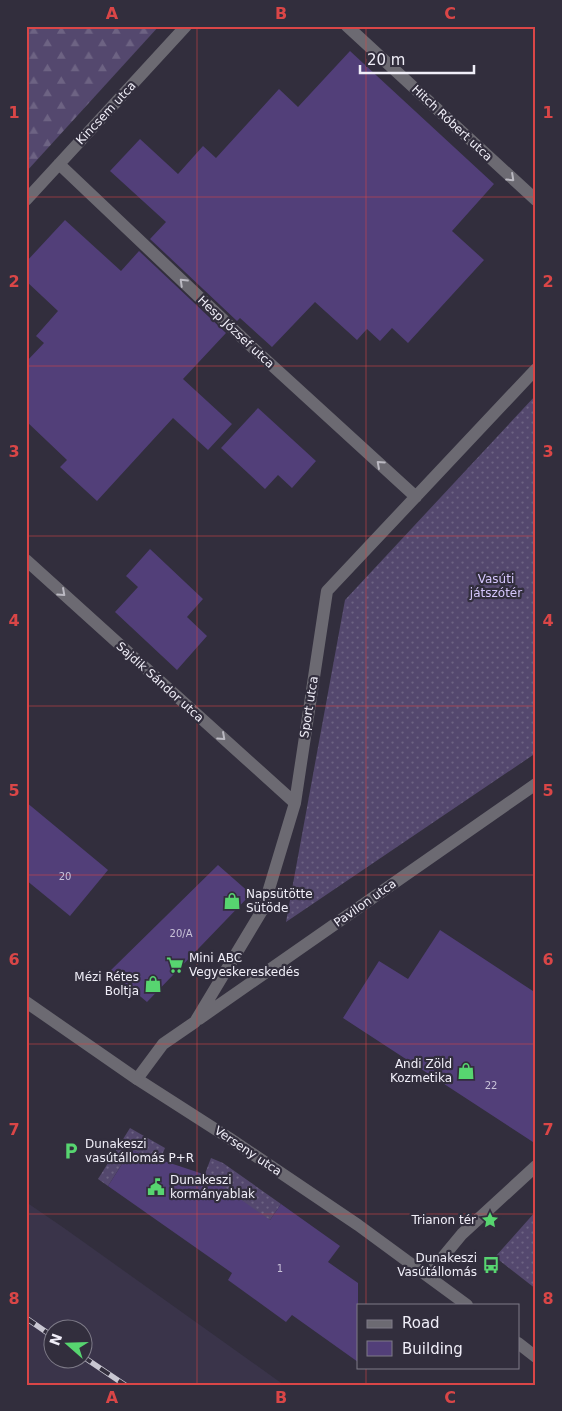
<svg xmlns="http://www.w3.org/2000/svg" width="562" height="1411" font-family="'DejaVu Sans',sans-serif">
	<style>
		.built { fill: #3a344a; fill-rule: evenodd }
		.grass { fill: url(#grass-dots) }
		.forest { fill: url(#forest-firs) }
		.building { fill: #523f79 }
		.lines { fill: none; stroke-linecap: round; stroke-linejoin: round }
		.minor { stroke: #6c6a72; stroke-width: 12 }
		.tertiary { stroke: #6c6a72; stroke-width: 12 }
		.rail-casing { stroke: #c9c7d2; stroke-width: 5.5 }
		.rail { stroke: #322e3d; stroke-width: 4; stroke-dasharray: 11; stroke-linecap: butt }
		.oneway { stroke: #bbb9c2 }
		.grid { fill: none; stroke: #da4647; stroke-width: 1; stroke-opacity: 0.55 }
		.labels { text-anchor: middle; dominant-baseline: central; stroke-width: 4.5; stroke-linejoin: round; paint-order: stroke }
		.number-label { font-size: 10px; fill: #c8c2d8 }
		.street-label { font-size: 12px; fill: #f0eef8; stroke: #322e3d }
		.park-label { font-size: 12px; fill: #d6c7fd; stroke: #322e3d }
		.poi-label { font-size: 12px; fill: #f0eef8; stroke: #322e3d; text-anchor: start }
		.neatline { fill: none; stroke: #da4647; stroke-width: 2 }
		.grid-label { font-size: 16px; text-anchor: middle; font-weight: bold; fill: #da4647 }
	</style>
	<defs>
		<pattern id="grass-dots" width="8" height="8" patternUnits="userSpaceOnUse" patternTransform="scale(1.25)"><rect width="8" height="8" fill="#54486e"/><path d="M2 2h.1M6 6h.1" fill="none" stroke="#6d6383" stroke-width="1.8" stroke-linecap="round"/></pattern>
		<pattern id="forest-firs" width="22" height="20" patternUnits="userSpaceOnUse" patternTransform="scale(1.25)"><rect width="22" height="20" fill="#54486e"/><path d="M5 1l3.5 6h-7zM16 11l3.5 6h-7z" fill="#6d6383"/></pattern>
	</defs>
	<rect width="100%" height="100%" fill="#322e3d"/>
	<path class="built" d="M26 1202 64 1228 284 1385H26ZM52 1328H82V1358H52Z"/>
	<path class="grass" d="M536 395V753L286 922 345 600Z
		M130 1128 165 1148 160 1160 131 1150 108 1186 98 1179Z
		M211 1158 223 1163 281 1204 270 1220 198 1192Z
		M536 1211V1289L495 1257Z"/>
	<path class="forest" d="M26 26H159L26 172Z"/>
	<path class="building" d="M350 51 494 184 452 231 484 260 408 343 392 328 380 341 367 329 357 340 315 302 272 347 240 318 237 321 150 239 166 222 110 171 140 139 178 174 203 146 216 158 279 89 298 107Z
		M65 220 121 271 139 251 226 333 183 379 232 424 208 450 173 418 97 501 60 467 67 460 26 421V362L44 343 36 336 58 311 26 281V262Z
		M258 408 316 461 292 488 278 475 265 489 221 448Z
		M150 549 203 599 187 617 207 636 177 670 115 612 138 587 126 576Z
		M26 802 108 870 70 916 26 880Z
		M218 865 251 894 147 1002 110 971Z
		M440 930 536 993V1144L343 1018 379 961 408 979Z
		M131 1150 206 1175 270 1220 281 1204 340 1246 328 1262 358 1283V1362L292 1315 286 1322 228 1280 232 1273 108 1186Z"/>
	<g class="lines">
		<path class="minor" d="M347 26 536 200
			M59 164 253 348 416 497
			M26 200 186 26
			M26 560 295 803
			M199 1019 536 784
			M137 1079 163 1044 195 1022 263 909 295 803 327 591 536 369
			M428 1275 462 1234 536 1166"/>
		<path class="tertiary" d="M26 1002 137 1079 229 1138 358 1225 467 1305
			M518 1343 536 1357"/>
		<g class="rail-casing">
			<path id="rail" d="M26 1318 52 1336
				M82 1356 125 1385"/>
		</g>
		<use href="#rail" class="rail"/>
	</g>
	<defs><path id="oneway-chevron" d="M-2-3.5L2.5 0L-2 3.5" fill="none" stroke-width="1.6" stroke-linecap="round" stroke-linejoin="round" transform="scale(1.25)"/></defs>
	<g class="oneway">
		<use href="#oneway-chevron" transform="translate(511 178) rotate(43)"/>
		<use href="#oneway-chevron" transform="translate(183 282) rotate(-136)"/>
		<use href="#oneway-chevron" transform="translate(380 464) rotate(-138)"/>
		<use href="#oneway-chevron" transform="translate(62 593) rotate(42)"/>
		<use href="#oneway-chevron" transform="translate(222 737) rotate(42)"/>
	</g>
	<path class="grid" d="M197 26V1385M366 26V1305M26 197H536M26 366H536M26 536H536M26 706H536M26 875H536M26 1044H536M26 1214H536M366 1367V1385"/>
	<defs>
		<g id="shop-bare" transform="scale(1.35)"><path d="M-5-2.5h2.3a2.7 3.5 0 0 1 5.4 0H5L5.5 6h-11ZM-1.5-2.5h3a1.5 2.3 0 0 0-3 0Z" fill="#57d570" stroke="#322e3d" stroke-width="2.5" paint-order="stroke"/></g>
		<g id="supermarket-bare" transform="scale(1.35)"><path d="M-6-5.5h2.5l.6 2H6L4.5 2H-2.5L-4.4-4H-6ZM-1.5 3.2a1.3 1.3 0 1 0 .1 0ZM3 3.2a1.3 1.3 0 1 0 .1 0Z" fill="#57d570" stroke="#322e3d" stroke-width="2.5" paint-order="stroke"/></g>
		<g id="parking-bare" transform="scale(1.35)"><path d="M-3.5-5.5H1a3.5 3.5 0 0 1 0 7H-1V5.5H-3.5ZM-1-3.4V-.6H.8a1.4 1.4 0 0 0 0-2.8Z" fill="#57d570" stroke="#322e3d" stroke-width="2.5" paint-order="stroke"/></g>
		<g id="civic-bare" transform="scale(1.35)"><path d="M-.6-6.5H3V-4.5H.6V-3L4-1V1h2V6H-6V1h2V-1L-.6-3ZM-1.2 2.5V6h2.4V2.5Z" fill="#57d570" stroke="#322e3d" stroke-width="2.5" paint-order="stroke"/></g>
		<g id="sight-bare" transform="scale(1.35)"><path d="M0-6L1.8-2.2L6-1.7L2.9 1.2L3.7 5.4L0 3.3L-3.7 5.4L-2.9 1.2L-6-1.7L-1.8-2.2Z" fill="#57d570" stroke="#322e3d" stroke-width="2.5" paint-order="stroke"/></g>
		<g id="bus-bare" transform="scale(1.35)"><path d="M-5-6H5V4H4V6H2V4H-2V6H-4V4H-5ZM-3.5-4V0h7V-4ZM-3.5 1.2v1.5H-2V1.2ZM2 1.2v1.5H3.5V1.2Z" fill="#57d570" stroke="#322e3d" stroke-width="2.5" paint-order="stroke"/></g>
	</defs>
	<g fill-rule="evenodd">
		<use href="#shop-bare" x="232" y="901"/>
		<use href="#supermarket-bare" x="175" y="965"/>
		<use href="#shop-bare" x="153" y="984"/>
		<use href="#shop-bare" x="466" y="1071"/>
		<use href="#parking-bare" x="71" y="1151"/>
		<use href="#civic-bare" x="156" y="1187"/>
		<use href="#sight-bare" x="490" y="1220"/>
		<use href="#bus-bare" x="491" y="1265"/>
	</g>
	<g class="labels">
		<g class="number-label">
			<text x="65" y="876">20</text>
			<text x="181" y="933">20/A</text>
			<text x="491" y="1085">22</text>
			<text x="280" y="1268">1</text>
		</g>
		<g class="street-label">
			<text transform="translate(106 113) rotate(-47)">Kincsem utca</text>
			<text transform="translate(452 123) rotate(43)">Hitch Róbert utca</text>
			<text transform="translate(236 332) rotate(43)">Hesp József utca</text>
			<text transform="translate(160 682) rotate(42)">Sajdik Sándor utca</text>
			<text transform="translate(309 707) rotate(-81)">Sport utca</text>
			<text transform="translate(365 903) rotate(-35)">Pavilon utca</text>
			<text transform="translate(248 1151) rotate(34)">Verseny utca</text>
		</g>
		<g class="park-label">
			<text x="496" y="579">Vasúti<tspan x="496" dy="14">játszótér</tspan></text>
		</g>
		<g class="poi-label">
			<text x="246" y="894">Napsütötte<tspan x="246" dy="14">Sütöde</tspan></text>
			<text x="189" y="958">Mini ABC<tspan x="189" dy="14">Vegyeskereskedés</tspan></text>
			<text x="139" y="977" text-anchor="end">Mézi Rétes<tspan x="139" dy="14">Boltja</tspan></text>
			<text x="452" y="1064" text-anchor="end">Andi Zöld<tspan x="452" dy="14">Kozmetika</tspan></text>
			<text x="85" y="1144">Dunakeszi<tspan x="85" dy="14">vasútállomás P+R</tspan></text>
			<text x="170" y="1180">Dunakeszi<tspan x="170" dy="14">kormányablak</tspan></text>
			<text x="476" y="1220" text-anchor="end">Trianon tér</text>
			<text x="477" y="1258" text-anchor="end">Dunakeszi<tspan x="477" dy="14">Vasútállomás</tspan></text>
		</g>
	</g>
	<rect width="562" height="1411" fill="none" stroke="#322e3d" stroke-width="55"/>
	<rect x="357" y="1304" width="162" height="65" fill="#322e3d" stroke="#7e7b88"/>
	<rect x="367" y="1320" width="25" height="8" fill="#6c6a72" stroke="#7e7b88"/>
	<text x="402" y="1328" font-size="15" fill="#f0eef8">Road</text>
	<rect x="367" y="1341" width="25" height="15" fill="#523f79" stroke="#7e7b88"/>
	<text x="402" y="1354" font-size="15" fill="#f0eef8">Building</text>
	<g transform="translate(68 1344) rotate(290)"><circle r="24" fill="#322e3d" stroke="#7e7b88"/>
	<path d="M0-4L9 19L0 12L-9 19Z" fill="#57d570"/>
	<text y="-8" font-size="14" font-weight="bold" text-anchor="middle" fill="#f0eef8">N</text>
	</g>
	<path d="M360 65v8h114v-8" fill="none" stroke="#f0eef8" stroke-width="2.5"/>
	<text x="367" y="65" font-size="15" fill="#f0eef8" stroke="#322e3d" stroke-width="4" paint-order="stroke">20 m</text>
	<rect x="28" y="28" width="506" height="1356" class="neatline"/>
	<g class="grid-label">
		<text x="112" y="19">A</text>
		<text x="281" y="19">B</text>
		<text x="450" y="19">C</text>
		<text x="14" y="118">1</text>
		<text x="548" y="118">1</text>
		<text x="14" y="287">2</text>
		<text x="548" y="287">2</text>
		<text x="14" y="457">3</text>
		<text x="548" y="457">3</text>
		<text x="14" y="626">4</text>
		<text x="548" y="626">4</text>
		<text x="14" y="796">5</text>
		<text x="548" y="796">5</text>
		<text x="14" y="965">6</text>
		<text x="548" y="965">6</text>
		<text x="14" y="1135">7</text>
		<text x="548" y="1135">7</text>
		<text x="14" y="1304">8</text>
		<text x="548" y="1304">8</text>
		<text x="112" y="1403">A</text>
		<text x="281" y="1403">B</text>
		<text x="450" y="1403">C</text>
	</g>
</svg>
